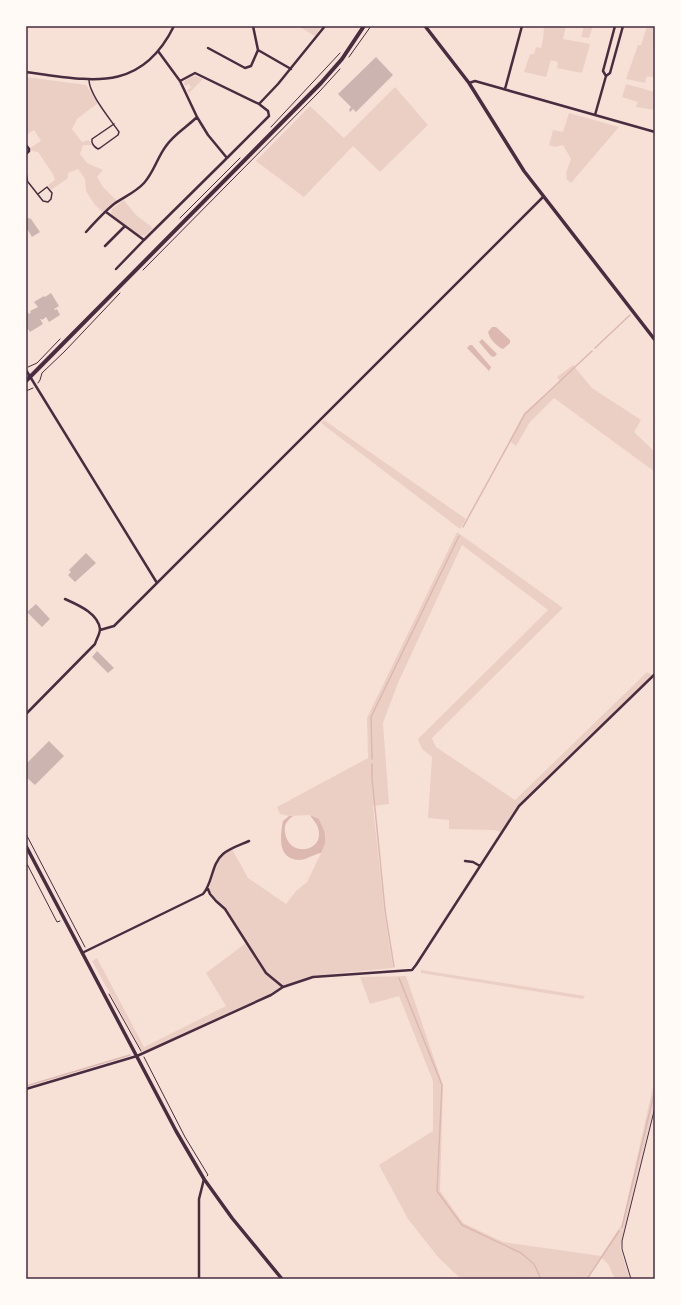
<svg xmlns="http://www.w3.org/2000/svg" width="681" height="1305" font-family="Quicksand,sans-serif">
	<style>
		.green { fill: #ebcfc5 }
		.water { fill: #dcb8b0 }
		.lines { fill: none; stroke-linecap: round; stroke-linejoin: round }
		.stream { stroke: #dcb8b0; stroke-width: 1.5 }
		.building { fill: #ccb4b1 }
		.path { stroke: #4a2c40; stroke-width: 1 }
		.service { stroke: #4a2c40; stroke-width: 1.5 }
		.minor { stroke: #4a2c40; stroke-width: 2.5 }
		.tertiary { stroke: #4a2c40; stroke-width: 3.5 }
		.secondary { stroke: #4a2c40; stroke-width: 4 }
		.neatline { fill: none; stroke: #4a2c40; stroke-width: 1.5 }
	</style>
	<rect width="100%" height="100%" fill="#f7e1d7"/>
	<path class="green" d="M298 26H322L315 36Z
		M544 26H566L563 39 590 44 582 73 557 68 558 62 551 60 546 77 524 72 530 54H534L536 47 541 48 543 40Z
		M584 26H593L589 38 581 37Z
		M647 26H655V78L647 76 645 83 626 79 638 45H641Z
		M193 76H196L203 79 189 93 187 90 191 88 189 84 185 86 184 83 185 80Z
		M26 77 86 85 98 103 77 119 72 129 82 142 89 140 92 145H83L80 154 87 163 103 170 97 177 103 187 117 201 103 212 95 205 86 191 85 179 78 169 68 173V178L51 190 48 185 55 180 53 174 38 152 32 151 30 148 41 141 34 130 26 135Z
		M626 84 655 92V110L636 107 638 102 622 97Z
		M395 87 428 125 380 172 353 146 304 197 256 161 310 106 344 138Z
		M569 113 619 127 571 183 566 179 567 177 566 173 571 159 563 145 555 147 549 145 553 130 563 132Z
		M124 200 136 215 153 228 145 236 139 235 112 215 111 212 112 209Z
		M573 365 592 388 641 420 634 432 655 452V472L554 398 530 422 516 446 509 441 524 413 560 381 557 377Z
		M324 420 466 519 460 529 321 423Z
		M457 532 563 608 432 738 436 747 515 800 647 672 652 675 518 806 501 832 494 830 449 829V820L428 818 432 757 422 749 418 739 548 610 462 545 398 683 383 723 389 804 373 806 384 910 393 968 313 976 283 986 266 973 226 909 211 894 209 889 217 861 222 855 232 849 248 878 286 904 296 891 307 882 324 847 326 837 319 819 310 815 289 816 280 814 277 807 368 758 367 718Z
		M246 943 265 974 282 987 270 994 146 1051H142L92 961 97 958 144 1047 226 1006 206 973Z
		M421 970 585 996 583 999 421 973Z
		M406 976 443 1085 440 1191 463 1223 503 1242 601 1256 622 1224 655 1078V1103L620 1248 630 1279H615L608 1264 601 1257 587 1279H461L438 1257 408 1219 379 1165 433 1131V1081L399 996 370 1004 360 977Z"/>
	<path class="water" d="M492 327H496L510 340V343L503 349C497 347 489 338 488 332Z
		M482 339 497 354 494 357 491 356 479 342Z
		M470 345H472L491 367 489 371 467 348Z
		M310 815 319 819C325 833 329 838 321 853 314 854 308 859 300 860 277 860 280 836 283 821L289 816H293C287 821 284 824 285 832 288 859 326 852 318 828 317 823 312 819 310 815Z"/>
	<g class="lines">
		<path class="stream" d="M595 348 630 315
			M463 527 525 414 592 351
			M372 759 371 717 459 536
			M372 764V778L385 910 394 967
			M399 978 442 1085 437 1191 462 1225 521 1253 534 1264 541 1279
			M26 1086 130 1055
			M622 1227 655 1090
			M587 1279 619 1231"/>
	</g>
	<path class="building" d="M376 57 393 75 356 112 353 109 350 112 349 110 351 107 338 94Z
		M28 218 31 219 40 232 32 237 26 227V219Z
		M51 293 59 306 54 309 55 310 57 309 60 315 49 322 46 317 42 320 41 319H40L43 324 30 332 26 326V310L29 314 31 312 30 311 38 307 34 302 44 296 45 297Z
		M86 553 96 563 75 582 68 575 71 572 69 570Z
		M36 604 50 619 42 627 27 612Z
		M97 651 114 668 108 673 92 657Z
		M49 741 64 756 35 785 26 777V764Z"/>
	<g class="lines">
		<path class="path" d="M349 57 371 26
			M271 127 340 53
			M180 218 240 158
			M143 270 319 92 340 69
			M28 367 37 363 60 339
			M38 383 40 380 42 373 65 351 120 293
			M26 391 33 388
			M26 834 85 947
			M26 862 57 922 60 921
			M109 994 141 1051
			M144 1057 185 1137 208 1175 207 1176
			M631 1279 622 1249V1241L655 1107"/>
		<path class="service" d="M89 80C89 94 111 120 119 132L118 135 100 148 98 149C94 147 91 143 92 139L114 124
			M28 182 43 201 48 202 51 199 52 193 47 187 38 194"/>
		<path class="minor" d="M208 48 245 68 251 66 258 50 253 26
			M258 50 291 69
			M158 51 180 81 197 117 208 135 227 158 269 116 268 111 259 104 195 73 180 81
			M26 72C89 80 140 95 174 26
			M606 76 603 71 615 26
			M469 83 475 81 655 132
			M505 89 522 26
			M259 104 278 84 325 26
			M595 115 606 76 610 73 623 26
			M26 145 29 149V151L26 154
			M26 175 27 181 26 182
			M106 212 144 240 226 159
			M86 232C95 222 104 212 114 204 124 197 136 192 144 183 154 172 157 158 166 146 174 134 187 127 197 117
			M105 246 124 227
			M116 269 144 240
			M26 370 157 583
			M100 630 114 626 543 197
			M26 714 95 644C96 640 100 634 100 629 98 613 78 605 65 599
			M465 861 473 862 480 866
			M208 889 210 894 216 901 225 909 266 973 283 987
			M82 953 203 894C213 883 211 864 223 854 230 848 240 845 249 841
			M26 1089 137 1056 271 995 283 987 313 977 412 970 416 965 519 806 655 674
			M199 1279V1199L204 1179"/>
		<path class="tertiary" d="M425 26 469 83 524 171 655 340
			M26 846 176 1131 204 1179 232 1218 282 1279"/>
		<path class="secondary" d="M26 381 321 83 342 59 364 26"/>
	</g>
	<rect width="681" height="1305" fill="none" stroke="#fffaf5" stroke-width="54"/>
	<rect x="27" y="27" width="627" height="1251" class="neatline"/>
</svg>
